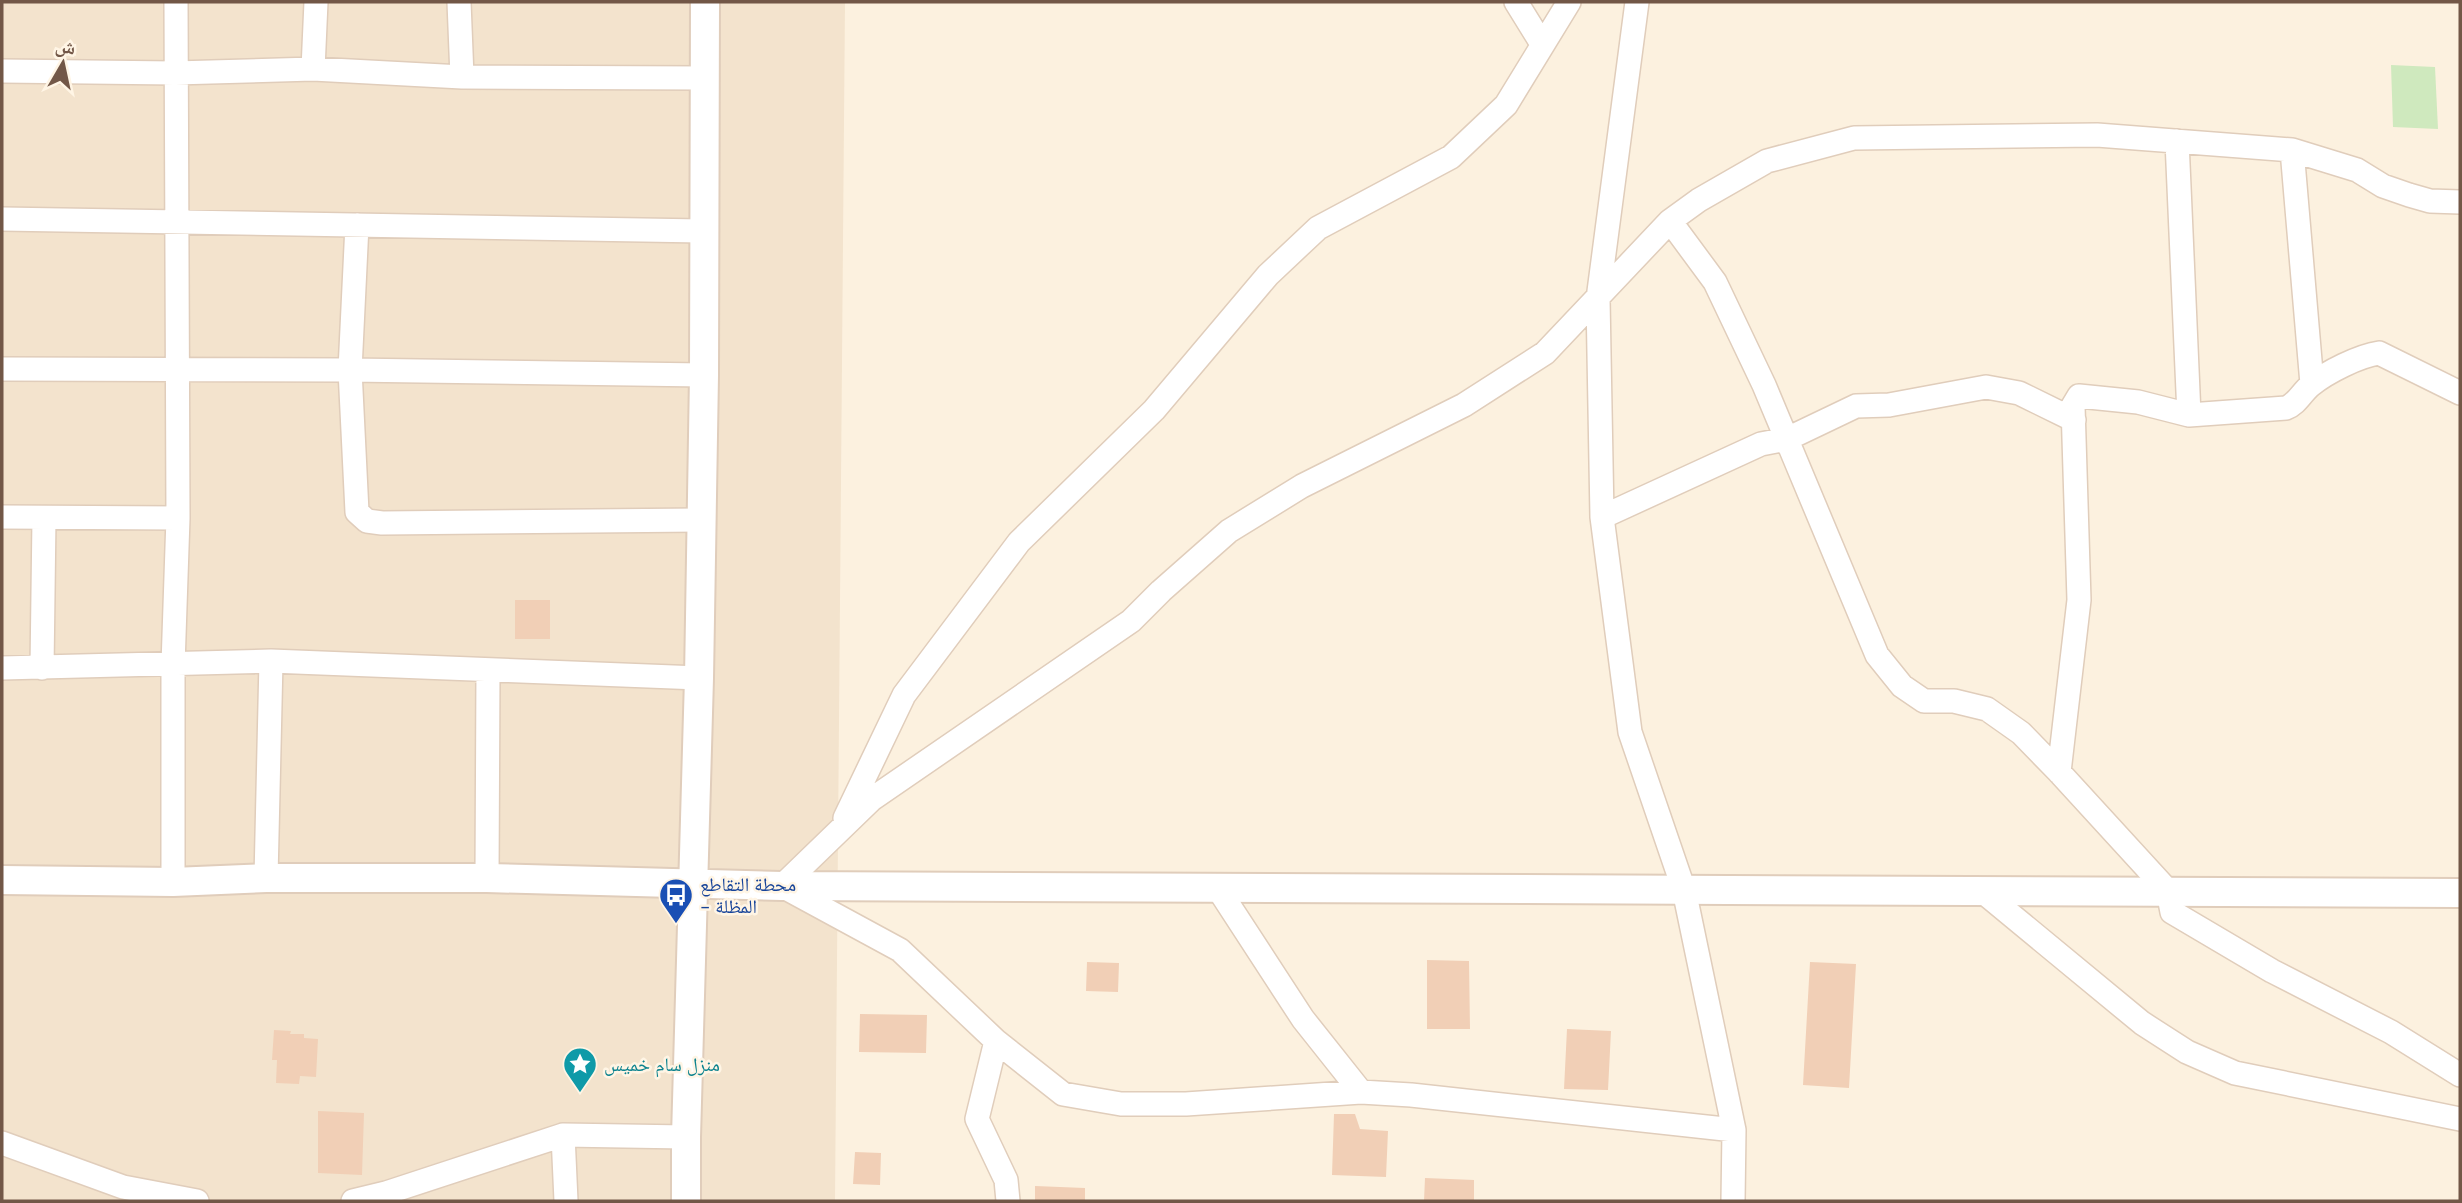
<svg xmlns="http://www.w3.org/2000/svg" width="2462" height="1203" font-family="'DM Sans','Noto Naskh Arabic',sans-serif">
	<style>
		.residential { fill: #f3e3cd }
		.green { fill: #cfe9be }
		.building { fill: #f1cfb6 }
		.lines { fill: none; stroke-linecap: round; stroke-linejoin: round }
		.minor-casing { stroke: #e0cdbb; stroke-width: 26 }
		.tertiary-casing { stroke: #e0cdbb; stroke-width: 32 }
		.minor { stroke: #fff; stroke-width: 23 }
		.tertiary { stroke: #fff; stroke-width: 28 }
		.labels { text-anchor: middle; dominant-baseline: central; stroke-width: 5; stroke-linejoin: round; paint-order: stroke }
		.transit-label { font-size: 19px; fill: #164399; stroke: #fff5e5; text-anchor: start }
		.culture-label { font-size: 19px; fill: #0d838f; stroke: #fff5e5; text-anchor: start }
	</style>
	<rect width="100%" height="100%" fill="#fcf1df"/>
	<path class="residential" d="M2 2H845L835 1201H2Z"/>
	<path class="green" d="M2391 65 2435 67 2438 129 2393 127Z"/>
	<path class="building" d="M515 600H550V639H515Z
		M1427 960 1469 961 1470 1029H1427Z
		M1087 962 1119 963 1118 992 1086 991Z
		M1810 962 1856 964 1849 1088 1803 1085Z
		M860 1014 927 1015 926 1053 859 1052Z
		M1567 1029 1611 1031 1608 1090 1564 1089Z
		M274 1030 291 1031 290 1034H304V1038L318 1039 316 1077 300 1076 299 1084 276 1083 277 1060H272Z
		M318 1111 364 1113 362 1175 318 1173Z
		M1334 1114H1355L1360 1129 1388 1131 1386 1177 1332 1175Z
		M855 1152 881 1153 880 1185 853 1184Z
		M1425 1178 1474 1180V1201H1424Z
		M1035 1186 1085 1188V1201H1035Z"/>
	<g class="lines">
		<g class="minor-casing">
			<path id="minor" d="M459 2 462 77
				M1516 2 1542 44
				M1637 2 1598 299 1602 517 1630 732 1684 890 1734 1130 1733 1201
				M313 69 316 2
				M2 71 175 73 313 69 462 77 704 78
				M2177 141 2189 415
				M2292 150 2312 384
				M2 219 702 231
				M1670 221 1715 282 1764 385 1877 655 1902 686 1924 701H1954L1987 709 2021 733 2059 772 2168 891 2172 912 2272 971 2391 1032 2460 1075
				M357 225 350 370 357 512 367 521 382 523 700 520
				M2 369 350 370 704 375
				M2 517 178 518
				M1602 517 1761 444 1787 439 1856 406 1889 405 1986 387 2019 393 2074 420
				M2 668 271 661 699 678
				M42 668 44 518
				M2059 772 2079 600 2073 406 2079 396 2138 402 2189 415 2286 408C2297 404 2302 392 2311 385 2327 372 2359 356 2379 353L2460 393
				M845 818 904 695 1019 542 1154 410 1268 275 1318 228 1451 157 1506 105 1569 2
				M266 878 271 661
				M487 878 488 670
				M173 882V665L178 518 176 2
				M1217 887 1303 1019 1361 1092 1411 1095 1734 1130
				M1982 891 2142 1023 2187 1052 2235 1073 2460 1119
				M996 1041 1063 1094 1121 1104H1186L1361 1092
				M563 1135 566 1201
				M2 1143 123 1187 197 1201
				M353 1201 386 1193 563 1135 686 1137
				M1008 1201 1006 1180 977 1119 996 1041 900 950 782 886 872 799 1131 621 1161 591 1229 531 1302 486 1464 405 1545 353 1670 221 1699 200 1767 161 1854 138 2097 135 2292 150 2357 170 2383 186 2409 195 2430 201 2460 202"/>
		</g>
		<g class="tertiary-casing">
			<path id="tertiary" d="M2 880 173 882 266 878H487L782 886 2460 893
				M686 1201V1137L699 678 704 375 705 2"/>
		</g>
		<use href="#minor" class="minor"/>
		<use href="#tertiary" class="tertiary"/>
	</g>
	<defs>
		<g id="bus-pin" transform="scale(1.75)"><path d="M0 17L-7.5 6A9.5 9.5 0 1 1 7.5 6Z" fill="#1a4fb4" stroke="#fff5e5"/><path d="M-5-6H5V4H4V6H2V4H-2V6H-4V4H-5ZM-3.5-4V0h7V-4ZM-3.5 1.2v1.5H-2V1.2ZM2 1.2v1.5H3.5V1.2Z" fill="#fff"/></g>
		<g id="sight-pin" transform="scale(1.75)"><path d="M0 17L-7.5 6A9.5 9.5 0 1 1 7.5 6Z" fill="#0f9aa8" stroke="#fff5e5"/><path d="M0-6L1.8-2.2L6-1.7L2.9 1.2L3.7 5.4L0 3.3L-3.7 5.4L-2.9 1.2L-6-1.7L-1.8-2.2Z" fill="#fff"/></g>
	</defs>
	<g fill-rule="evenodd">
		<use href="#bus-pin" x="676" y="895"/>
		<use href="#sight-pin" x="580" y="1064"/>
	</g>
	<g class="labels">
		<g class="transit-label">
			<text x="700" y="884">محطة التقاطع<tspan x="700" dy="22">- المظلة</tspan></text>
		</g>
		<g class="culture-label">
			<text x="604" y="1064">منزل سام خميس</text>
		</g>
	</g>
	<rect width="2462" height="1203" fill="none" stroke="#725747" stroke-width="7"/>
	<g transform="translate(63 63) rotate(9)" stroke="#fff5e5" stroke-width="5" paint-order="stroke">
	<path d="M0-5L12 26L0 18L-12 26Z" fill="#725747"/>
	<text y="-10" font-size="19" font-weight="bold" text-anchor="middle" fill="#725747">ش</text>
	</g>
</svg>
